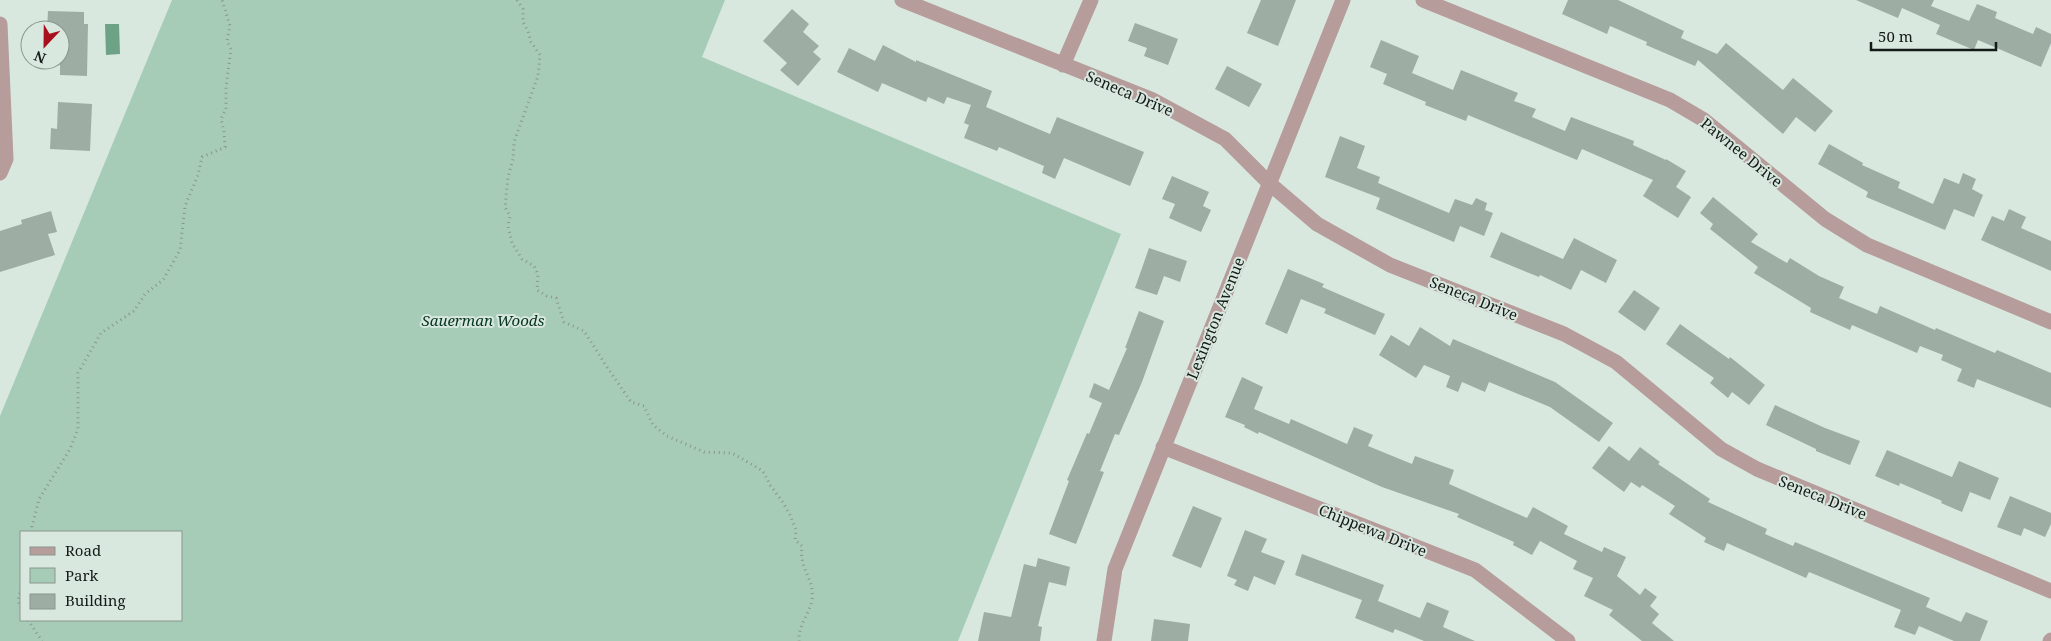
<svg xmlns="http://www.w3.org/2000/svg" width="2051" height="641" font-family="'Noto Serif',serif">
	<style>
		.green { fill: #a6ccb7; fill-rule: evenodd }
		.water { fill: #6da287 }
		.building { fill: #9dada4 }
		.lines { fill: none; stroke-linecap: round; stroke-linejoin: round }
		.path { stroke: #8a9690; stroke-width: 3; stroke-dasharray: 1 4; stroke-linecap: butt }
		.minor { stroke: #b69c9a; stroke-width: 15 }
		.labels { text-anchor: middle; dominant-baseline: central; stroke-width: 4; stroke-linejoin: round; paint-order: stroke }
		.street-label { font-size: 15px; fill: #141a17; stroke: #d8e8df }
		.park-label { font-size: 15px; font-style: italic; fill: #053421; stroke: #d8e8df }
	</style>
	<rect width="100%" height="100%" fill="#d8e8df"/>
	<path class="green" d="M172 0H725L702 57 1121 234 958 641H0V416ZM21 532H181V620H21Z"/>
	<path class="water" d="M105 24H119L120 54 106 55Z"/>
	<path class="building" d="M1261 0H1296L1278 46 1247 33Z
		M1568 0H1618L1684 31 1681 38 1717 54 1726 43 1783 90 1793 78 1833 111 1815 132 1796 117 1783 134 1698 60 1695 66 1646 45 1647 42 1610 26 1607 34 1562 14Z
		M1856 0H1934L1931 6 1969 21 1977 4 1997 12 1995 18 2033 34 2036 27 2051 34V43L2041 67 1978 40 1974 50 1936 34 1940 25 1902 8 1898 18Z
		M792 9 809 24 803 32 819 46 813 52 821 59 798 86 780 70 787 63 763 41Z
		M48 11 84 12V24H88L87 76 60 75V30H47Z
		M1135 23 1178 39 1168 65 1144 56 1147 48 1128 41Z
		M1381 40 1419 56 1412 73 1453 90 1461 70 1518 93 1514 101 1536 109 1532 117 1565 131 1571 117 1634 141 1633 145 1666 160V159L1686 171 1676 187 1691 197 1678 218 1643 196 1653 180 1582 149 1577 160 1468 115 1466 121 1425 105 1426 102 1383 84 1387 74 1370 67Z
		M883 45 916 62V60L992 91 986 107 1050 134 1057 117 1144 152 1130 186 1064 158 1055 179 1042 173 1044 166 999 147 997 151 964 138 969 125 964 123 971 105 947 97 944 104 928 97 926 102 882 83 878 92 837 72 849 48 875 61Z
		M1227 66 1262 84 1249 107 1215 89Z
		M58 102 92 104 90 151 50 149 51 128 57 129Z
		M1340 136 1365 146 1357 168 1380 177 1378 183 1449 213 1455 199 1472 205 1476 198 1487 203 1485 210 1493 213 1484 236 1460 226 1454 242 1376 209 1380 198 1325 177Z
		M1829 144 1863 163 1862 165 1900 182 1898 188 1933 204 1944 178 1959 184 1963 173 1976 179 1972 189 1983 195 1974 217 1954 209 1945 230 1866 197 1868 192 1818 164Z
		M1172 176 1209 192 1203 206 1211 210 1201 232 1169 218 1175 204 1162 199Z
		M1713 197 1758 234 1751 242 1787 263 1790 258 1819 276 1844 287 1839 298 1877 314 1880 306 1935 330 1936 328 1995 353 1997 350 2051 373V408L1977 379 1974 388 1957 381 1962 369 1941 360 1943 355 1920 346 1917 353 1852 325 1850 330 1810 312 1811 308 1754 273 1758 267 1710 229 1713 224 1700 213Z
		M2009 209 2026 217 2021 228 2051 241V271L1981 240 1992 216 2004 221Z
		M51 211 57 232 48 234 55 255 0 272V231L22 224 21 220Z
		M1501 232 1563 259 1574 238 1617 260 1606 283 1581 270 1571 290 1540 275 1539 277 1490 257Z
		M1149 248 1187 261 1180 282 1164 276 1157 295 1135 288Z
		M1288 269 1324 284 1322 287 1385 314 1375 335 1324 313 1326 309 1301 299 1287 334 1265 324Z
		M1634 290 1660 308 1645 331 1618 312Z
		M1139 311 1164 321 1142 382 1119 435 1115 434 1100 471 1104 472 1076 544 1049 534 1069 481 1067 480 1087 433 1089 434 1102 403 1089 397 1094 383 1109 390 1127 348H1125Z
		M1680 324 1729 359 1730 357 1765 385 1749 405 1732 392 1728 398 1710 383 1714 378 1666 344Z
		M1420 327 1450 346 1453 339 1555 382 1613 423 1599 442 1550 407 1489 382 1485 392 1462 382 1458 392 1446 387 1450 376 1424 365 1416 378 1379 355 1391 335 1409 346Z
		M1242 377 1263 387 1254 409 1289 424 1291 419 1347 444 1354 427 1373 435 1368 446 1412 464 1415 456 1454 470 1449 484 1527 518 1533 507 1568 526 1564 534 1602 552 1604 547 1626 557 1617 576 1640 595 1645 588 1657 597 1650 606 1659 614 1652 623 1674 641H1642L1609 615 1613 610 1584 596 1593 578 1573 569 1577 561 1540 541 1532 555 1513 545 1514 542 1457 517 1459 514 1382 487 1259 432 1258 434 1244 427 1245 425 1225 417Z
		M1775 405 1825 428 1860 441 1850 465 1816 451V449L1766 425Z
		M1609 446 1629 461 1640 447 1660 462 1658 464 1710 499 1708 502 1767 529 1765 534 1793 546 1795 542 1930 598 1926 607 1961 622 1966 612 1988 621 1980 641H1954L1919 626 1915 635 1894 627 1901 610 1809 572 1806 578 1727 543 1724 551 1704 542 1706 538 1669 514 1675 506 1642 485 1640 488 1631 482 1624 492 1592 468Z
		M1887 450 1952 477 1959 461 1999 478 1990 500 1970 492 1962 512 1941 503 1942 501 1900 483 1899 486 1875 476Z
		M2010 496 2051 513V524L2045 537 2024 528 2021 536 1997 527Z
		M1193 506 1222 518 1201 568 1172 556Z
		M1245 530 1267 539 1261 552 1285 561 1275 585 1254 576 1248 591 1234 585 1237 580 1227 576Z
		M1302 554 1384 585 1378 601 1420 618 1427 602 1449 611 1443 627 1475 641H1424L1395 629 1393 633 1355 618 1362 600 1295 575Z
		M1038 558 1070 567 1066 586 1049 582 1038 626 1042 627 1040 641H978L984 612 1011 617 1024 564 1036 567Z
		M1154 619 1190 624 1188 641H1151Z"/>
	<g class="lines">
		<path class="path" d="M517 0 523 9V22L528 31 531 42 540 55 538 76 514 142 513 159 508 177 505 207 510 216 508 226 512 243 522 259 534 266 538 274 537 290 547 296 556 298 564 322 584 331 607 367 631 402 644 406 653 425 667 436 704 452 732 453 763 471 770 485 782 501 790 515 796 530 795 540 802 546C799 571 815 578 812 600 809 615 798 625 799 641
			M33 532 32 527 39 499 70 449 78 429V373L101 333 134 311 145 294 163 280 180 250 185 206 198 175 202 157 225 147 224 131 221 119 226 109V87L231 49 227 41 230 26 222 0
			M21 588 18 600 21 608
			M28 620 42 641"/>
		<path class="minor" d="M902 0 1153 100 1225 139 1270 184 1317 224 1390 265 1564 334 1616 362 1721 449 1757 469 2051 591
			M1423 0 1670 100 1704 120 1825 219 1867 245 2051 322
			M0 24 6 159 0 173
			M1063 65 1091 0
			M1163 447 1475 570 1568 641
			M1104 641 1115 569 1343 0
			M2050 641 2051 640"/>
	</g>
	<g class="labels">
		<g class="street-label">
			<text transform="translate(1130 93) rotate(23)">Seneca Drive</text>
			<text transform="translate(1742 152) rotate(39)">Pawnee Drive</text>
			<text transform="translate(1474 298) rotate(22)">Seneca Drive</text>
			<text transform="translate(1215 318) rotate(-68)">Lexington Avenue</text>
			<text transform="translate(1823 497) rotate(22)">Seneca Drive</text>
			<text transform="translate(1373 530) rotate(22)">Chippewa Drive</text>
		</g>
		<g class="park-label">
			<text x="483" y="320">Sauerman Woods</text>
		</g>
	</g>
	<rect x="20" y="531" width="162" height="90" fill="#d8e8df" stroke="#8a968f"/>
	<rect x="30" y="547" width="25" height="8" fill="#b69c9a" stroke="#8a968f"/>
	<text x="65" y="556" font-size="15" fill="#141a17">Road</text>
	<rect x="30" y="568" width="25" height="15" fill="#a6ccb7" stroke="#8a968f"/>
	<text x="65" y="581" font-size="15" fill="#141a17">Park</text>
	<rect x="30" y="594" width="25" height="15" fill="#9dada4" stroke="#8a968f"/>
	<text x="65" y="606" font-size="15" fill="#141a17">Building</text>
	<g transform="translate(45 45) rotate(202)"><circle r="24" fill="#d8e8df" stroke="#8a968f"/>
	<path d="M0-4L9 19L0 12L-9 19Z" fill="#a7111d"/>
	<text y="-8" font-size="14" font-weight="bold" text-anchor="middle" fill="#141a17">N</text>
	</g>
	<path d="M1871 42v8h125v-8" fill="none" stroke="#141a17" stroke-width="2.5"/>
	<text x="1878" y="42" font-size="15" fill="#141a17" stroke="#d8e8df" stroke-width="4" paint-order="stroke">50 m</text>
</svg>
